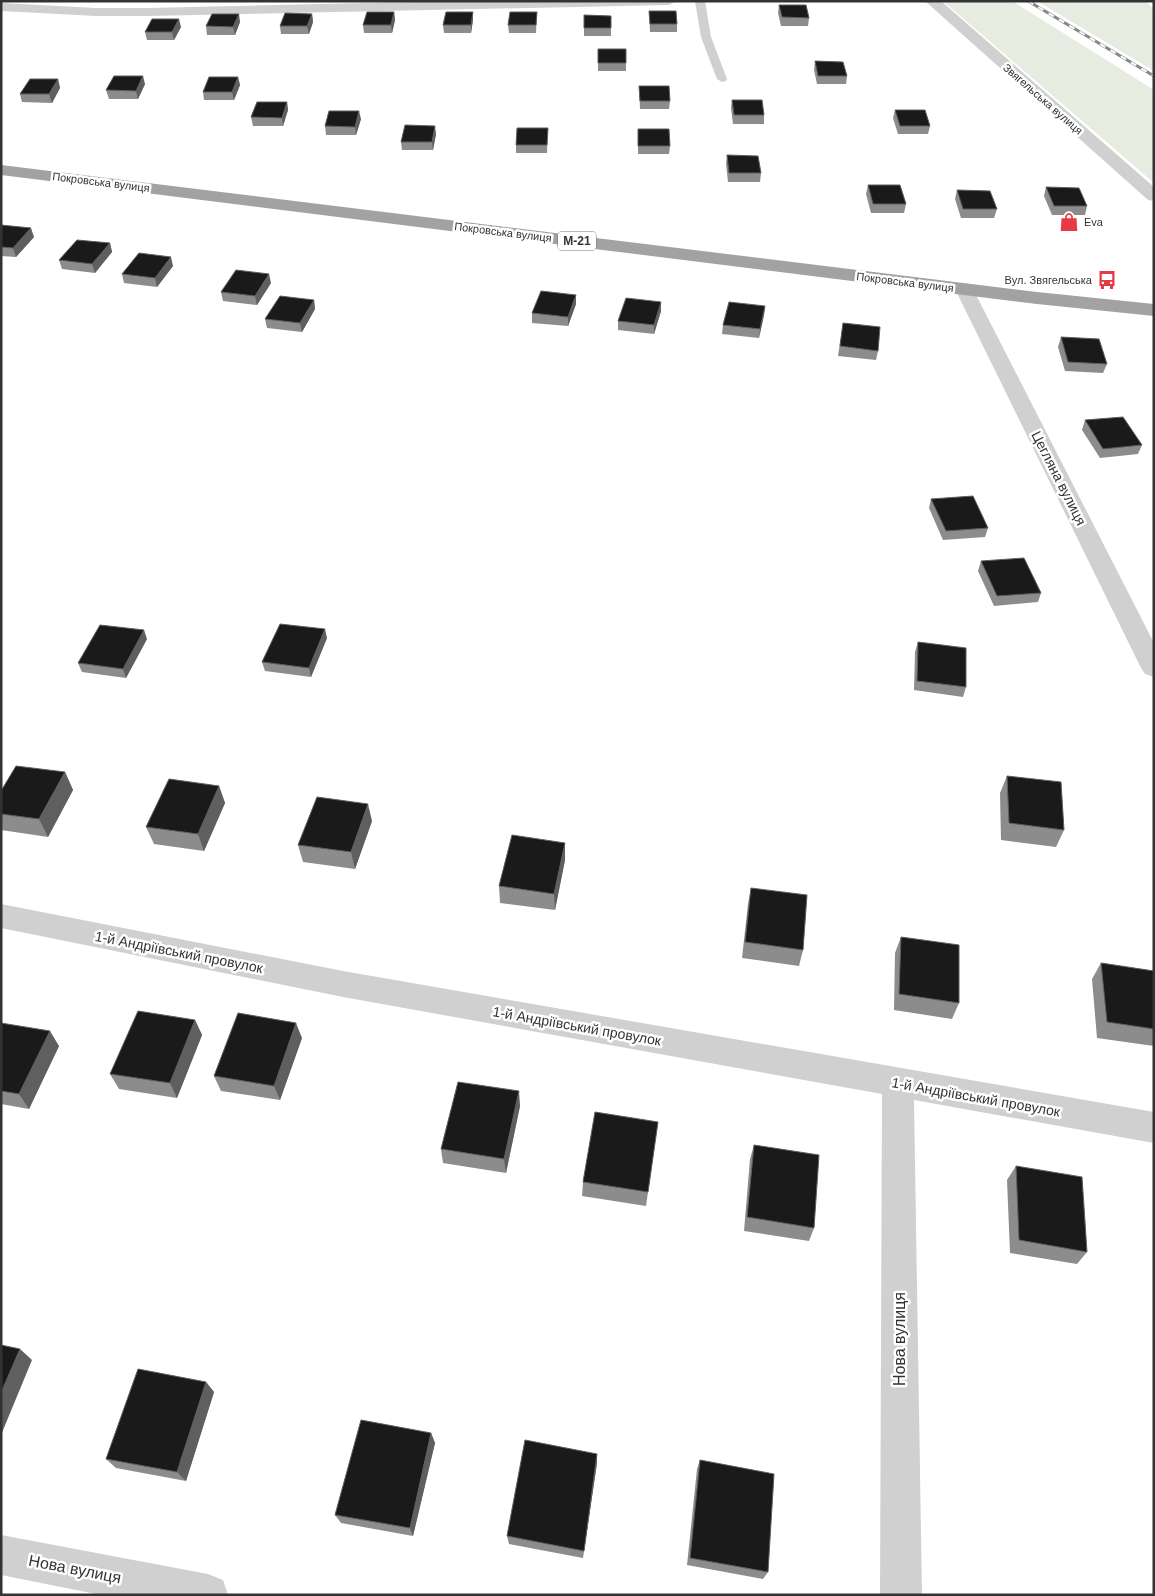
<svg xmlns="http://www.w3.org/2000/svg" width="1155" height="1596" font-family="Arial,sans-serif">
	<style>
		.green { fill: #e6ecdf }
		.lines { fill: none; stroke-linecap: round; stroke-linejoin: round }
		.service { fill: #d0d0d0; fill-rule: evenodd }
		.minor { fill: #d0d0d0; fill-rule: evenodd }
		.trunk { fill: #a2a2a2; fill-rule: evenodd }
		.rail-casing { stroke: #888; stroke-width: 3 }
		.rail { stroke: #fff; stroke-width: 2; stroke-dasharray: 6; stroke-linecap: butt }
		.wall { fill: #8c8c8c }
		.shaded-wall { fill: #5f5f5f }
		.building { fill: #1a1a1a; stroke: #5f5f5f }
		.labels { text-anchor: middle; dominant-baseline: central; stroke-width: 5; stroke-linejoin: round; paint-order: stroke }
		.far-street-label { font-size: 11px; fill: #333; stroke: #fff }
		.far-poi-label { font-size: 11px; fill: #333; stroke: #fff; text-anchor: start }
		.shield { fill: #fff; stroke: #707070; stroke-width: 1 }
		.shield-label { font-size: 12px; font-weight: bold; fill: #333 }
		.street-label { font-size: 14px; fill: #333; stroke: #fff }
		.near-street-label { font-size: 16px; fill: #333; stroke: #fff }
	</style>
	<rect width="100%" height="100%" fill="#fff"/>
	<path class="green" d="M943 1H1012L1154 90V183Z
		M1037 1H1146L1154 10V71Z"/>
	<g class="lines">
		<path class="service" d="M695 1H705L711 37 727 79 726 81 722 82 717 79 701 37Z"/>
		<path class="minor" d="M458 1H676L669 5 148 16H96L1 11V3L96 8H148Z
			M925 1H941L1154 187V201L1148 200Z
			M964 283 971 285 973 289 1154 643V677L1145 674 1141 668 955 289 957 285Z
			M1 904 343 971 1154 1112V1143L914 1100 922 1595H880L882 1094 343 997 1 928Z
			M1 1535 208 1574 223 1580 228 1595H101L1 1575Z"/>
		<path class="trunk" d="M1 165 1037 292 1154 304V316L1037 304 1 175Z"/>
		<g class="rail-casing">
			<path id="rail" d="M1028 1 1154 76"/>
		</g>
		<use href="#rail" class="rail"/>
	</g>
	<path class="wall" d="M779 5 809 18 808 26H781L778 13Z
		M649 11 677 24V32H650Z
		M394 12 395 20 392 33H364L363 25Z
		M537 12 536 33H509L508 25Z
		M312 14 313 22 309 34H281L280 26Z
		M584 15 611 16V36H584Z
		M473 20 471 33H444L443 25Z
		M240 22 235 35H207L206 26Z
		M181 27 174 40H147L145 32Z
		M598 49 626 63V71H598Z
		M815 61 847 76 846 84H817L814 70Z
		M238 77 240 85 234 100H204L203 92Z
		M58 79 60 88 52 103 22 102 20 94Z
		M145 84 138 99H109L106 90Z
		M639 86 670 101 669 109H640Z
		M732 100 764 115V124H733L731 108Z
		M287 102 288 110 283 126H253L251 117Z
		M895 110 930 126 928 134H898L893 118Z
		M361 119 356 135H326L325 126Z
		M548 128 547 153H516V145Z
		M638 129 670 146 669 154H638Z
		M436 134 433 150H402L401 142Z
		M727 155 761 173 760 182H728L726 164Z
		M868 185 906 204 904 213H871L866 194Z
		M1046 187 1087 206 1085 215H1052L1044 196Z
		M957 190 997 209 994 218H961L955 199Z
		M1 225 34 237 16 257 1 256Z
		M110 243 112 252 95 273 62 269 59 260Z
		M173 266 157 287 124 283 122 274Z
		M271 283 257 305 223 301 221 292Z
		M314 300 315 309 302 332 267 328 265 319Z
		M661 302V311L654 334 618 330V321Z
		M576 304 568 326 532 323V313Z
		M765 306 764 315 759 338 722 334 723 325Z
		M843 323 878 351 876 360 838 356Z
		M1061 337 1107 364 1103 373 1065 371 1058 347Z
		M1085 420 1142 445 1138 454 1100 458 1082 430Z
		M931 499 988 528 985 537 943 540 929 508Z
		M981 561 1041 593 1038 602 994 606 978 571Z
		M327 638 311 677 265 671 262 662Z
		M147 639 126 678 82 672 78 663Z
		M918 642 966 687 963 697 914 690 915 652Z
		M65 772 73 790 48 837 1 830V791Z
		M1007 776 1064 830 1056 847 1001 840 1000 793Z
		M219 786 225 803 204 851 154 844 146 827Z
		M372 821 355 869 303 862 298 845Z
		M565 860 555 910 500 903 499 886Z
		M751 888 803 950 799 966 742 958 748 904Z
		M901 937 959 1003 952 1019 894 1010 895 953Z
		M1101 963 1154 971V1046L1097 1038 1092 979Z
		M195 1020 202 1035 177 1098 119 1089 110 1074Z
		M1 1023 59 1046 29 1109 1 1104Z
		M302 1038 280 1100 221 1091 214 1076Z
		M520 1106 506 1173 443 1163 441 1149Z
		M658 1122 646 1206 582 1196 583 1182Z
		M754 1145 814 1228 809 1241 744 1231 750 1159Z
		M1016 1166 1087 1252 1077 1264 1010 1253 1007 1180Z
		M206 1382 214 1392 186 1481 116 1468 106 1459Z
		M431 1433 435 1443 413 1536 341 1523 335 1515Z
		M597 1454V1463L583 1558 509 1544 507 1536Z
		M700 1460 768 1572 763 1579 687 1565 697 1469Z"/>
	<path class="shaded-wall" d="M394 12 395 20 392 33 391 25Z
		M473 12V20L471 33V25Z
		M239 14 240 22 235 35 233 27Z
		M312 14 313 22 309 34 307 26Z
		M179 19 181 27 174 40 172 32Z
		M143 76 145 84 138 99 136 91Z
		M238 77 240 85 234 100 232 92Z
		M58 79 60 88 52 103 49 94Z
		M287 102 288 110 283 126 282 118Z
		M359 111 361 119 356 135 355 127Z
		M435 126 436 134 433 150 432 142Z
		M31 228 34 237 16 257 13 248Z
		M110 243 112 252 95 273 92 264Z
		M171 257 173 266 157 287 155 278Z
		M269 274 271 283 257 305 255 296Z
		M576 295V304L568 326V317Z
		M314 300 315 309 302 332 300 323Z
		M661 302V311L654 334V325Z
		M765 306 764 315 759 338 760 329Z
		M325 629 327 638 311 677 309 668Z
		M144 630 147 639 126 678 123 669Z
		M65 772 73 790 48 837 39 819Z
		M219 786 225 803 204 851 198 834Z
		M368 804 372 821 355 869 351 852Z
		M565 843V860L555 910 554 894Z
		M195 1020 202 1035 177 1098 170 1083Z
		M296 1023 302 1038 280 1100 274 1086Z
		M50 1031 59 1046 29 1109 19 1094Z
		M519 1091 520 1106 506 1173 504 1159Z
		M20 1349 32 1360 1 1435V1393Z
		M206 1382 214 1392 186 1481 177 1472Z
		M431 1433 435 1443 413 1536 410 1528Z
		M597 1454V1463L583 1558 584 1551Z"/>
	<path class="building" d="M779 5H806L809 18 782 17Z
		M649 11H676L677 24H650Z
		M367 12H394L391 25H363Z
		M446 12H473L471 25H443Z
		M510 12H537L536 25H508Z
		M285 13 312 14 307 26H280Z
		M212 14H239L233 27 206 26Z
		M584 15 611 16V28H584Z
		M152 19H179L172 32H145Z
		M598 49H626V63H598Z
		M815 61 843 62 847 76H818Z
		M114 76H143L136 91 106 90Z
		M209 77H238L232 92H203Z
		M30 79H58L49 94H20Z
		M639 86H669L670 101H640Z
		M732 100H762L764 115H734Z
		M257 102H287L282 118 251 117Z
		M895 110H925L930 126H900Z
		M329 111H359L355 127 325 126Z
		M405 125 435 126 432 142H401Z
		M517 128H548L547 145H516Z
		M638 129H669L670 146H638Z
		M727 155 758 156 761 173H729Z
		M868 185H900L906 204H873Z
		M1046 187 1079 188 1087 206H1054Z
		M957 190 990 191 997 209H963Z
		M1 225 31 228 13 248 1 247Z
		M77 240 110 243 92 264 59 260Z
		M139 253 171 257 155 278 122 274Z
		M236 270 269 274 255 296 221 292Z
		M541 291 576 295 568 317 532 313Z
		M280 296 314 300 300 323 265 319Z
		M626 298 661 302 654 325 618 321Z
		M729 302 765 306 760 329 723 325Z
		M843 323 880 327 878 351 840 346Z
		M1061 337 1099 339 1107 364 1068 362Z
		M1123 417 1142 445 1103 449 1085 420Z
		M973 496 988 528 946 531 931 499Z
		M1024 558 1041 593 997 596 981 561Z
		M280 624 325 629 309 668 262 662Z
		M100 625 144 630 123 669 78 663Z
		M918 642 966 648V687L917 681Z
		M16 766 65 772 39 819 1 814V791Z
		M1007 776 1061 782 1064 830 1009 823Z
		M169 779 219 786 198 834 146 827Z
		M317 797 368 804 351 852 298 845Z
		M512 835 565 843 554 894 499 886Z
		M751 888 807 895 803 950 745 942Z
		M901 937 959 945V1003L899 994Z
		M1101 963 1154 971V1029L1107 1022Z
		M138 1011 195 1020 170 1083 110 1074Z
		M238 1013 296 1023 274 1086 214 1076Z
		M1 1023 50 1031 19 1094 1 1091Z
		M458 1082 519 1091 504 1159 441 1149Z
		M595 1112 658 1122 648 1192 583 1182Z
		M754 1145 819 1155 814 1228 747 1217Z
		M1016 1166 1082 1177 1087 1252 1019 1240Z
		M1 1345 20 1349 1 1393Z
		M138 1369 206 1382 177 1472 106 1459Z
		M361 1420 431 1433 410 1528 335 1515Z
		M525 1440 597 1454 584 1551 507 1536Z
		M700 1460 774 1474 768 1572 690 1558Z"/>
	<defs>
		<g id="shop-bare" transform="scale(1.5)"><path d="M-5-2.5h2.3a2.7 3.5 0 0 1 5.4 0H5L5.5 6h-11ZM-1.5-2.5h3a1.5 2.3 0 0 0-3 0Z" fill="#e63946" stroke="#fff" stroke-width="2.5" paint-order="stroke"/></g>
		<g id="bus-bare" transform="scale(1.5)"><path d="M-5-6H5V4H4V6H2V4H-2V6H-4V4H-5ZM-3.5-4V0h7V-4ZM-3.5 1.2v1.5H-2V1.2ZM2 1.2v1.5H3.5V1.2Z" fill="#e63946" stroke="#fff" stroke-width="2.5" paint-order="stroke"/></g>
	</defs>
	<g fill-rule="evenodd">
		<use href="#shop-bare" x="1069" y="222"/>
		<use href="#bus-bare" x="1107" y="280"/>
	</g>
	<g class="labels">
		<g class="far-street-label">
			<text transform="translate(1043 99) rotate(41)">Звягельська вулиця</text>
			<text transform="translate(101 182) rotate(7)">Покровська вулиця</text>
			<text transform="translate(503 232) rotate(7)">Покровська вулиця</text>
			<text transform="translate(905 282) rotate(7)">Покровська вулиця</text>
		</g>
		<g class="far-poi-label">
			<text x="1084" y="222">Eva</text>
			<text x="1092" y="280" text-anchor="end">Вул. Звягельська</text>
		</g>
		<rect class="shield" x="558" y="231.5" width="38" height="19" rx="4"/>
		<g class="shield-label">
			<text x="577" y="241">М-21</text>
		</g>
		<g class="street-label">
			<text transform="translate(1059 478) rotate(63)">Цегляна вулиця</text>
			<text transform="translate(179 952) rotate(11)">1-й Андріївський провулок</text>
			<text transform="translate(577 1026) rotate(10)">1-й Андріївський провулок</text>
			<text transform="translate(976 1097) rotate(10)">1-й Андріївський провулок</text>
		</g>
		<g class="near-street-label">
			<text transform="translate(899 1339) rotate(-90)">Нова вулиця</text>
			<text transform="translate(75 1569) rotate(11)">Нова вулиця</text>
		</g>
	</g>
	<rect width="1155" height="1596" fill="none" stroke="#333333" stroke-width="5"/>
</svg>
